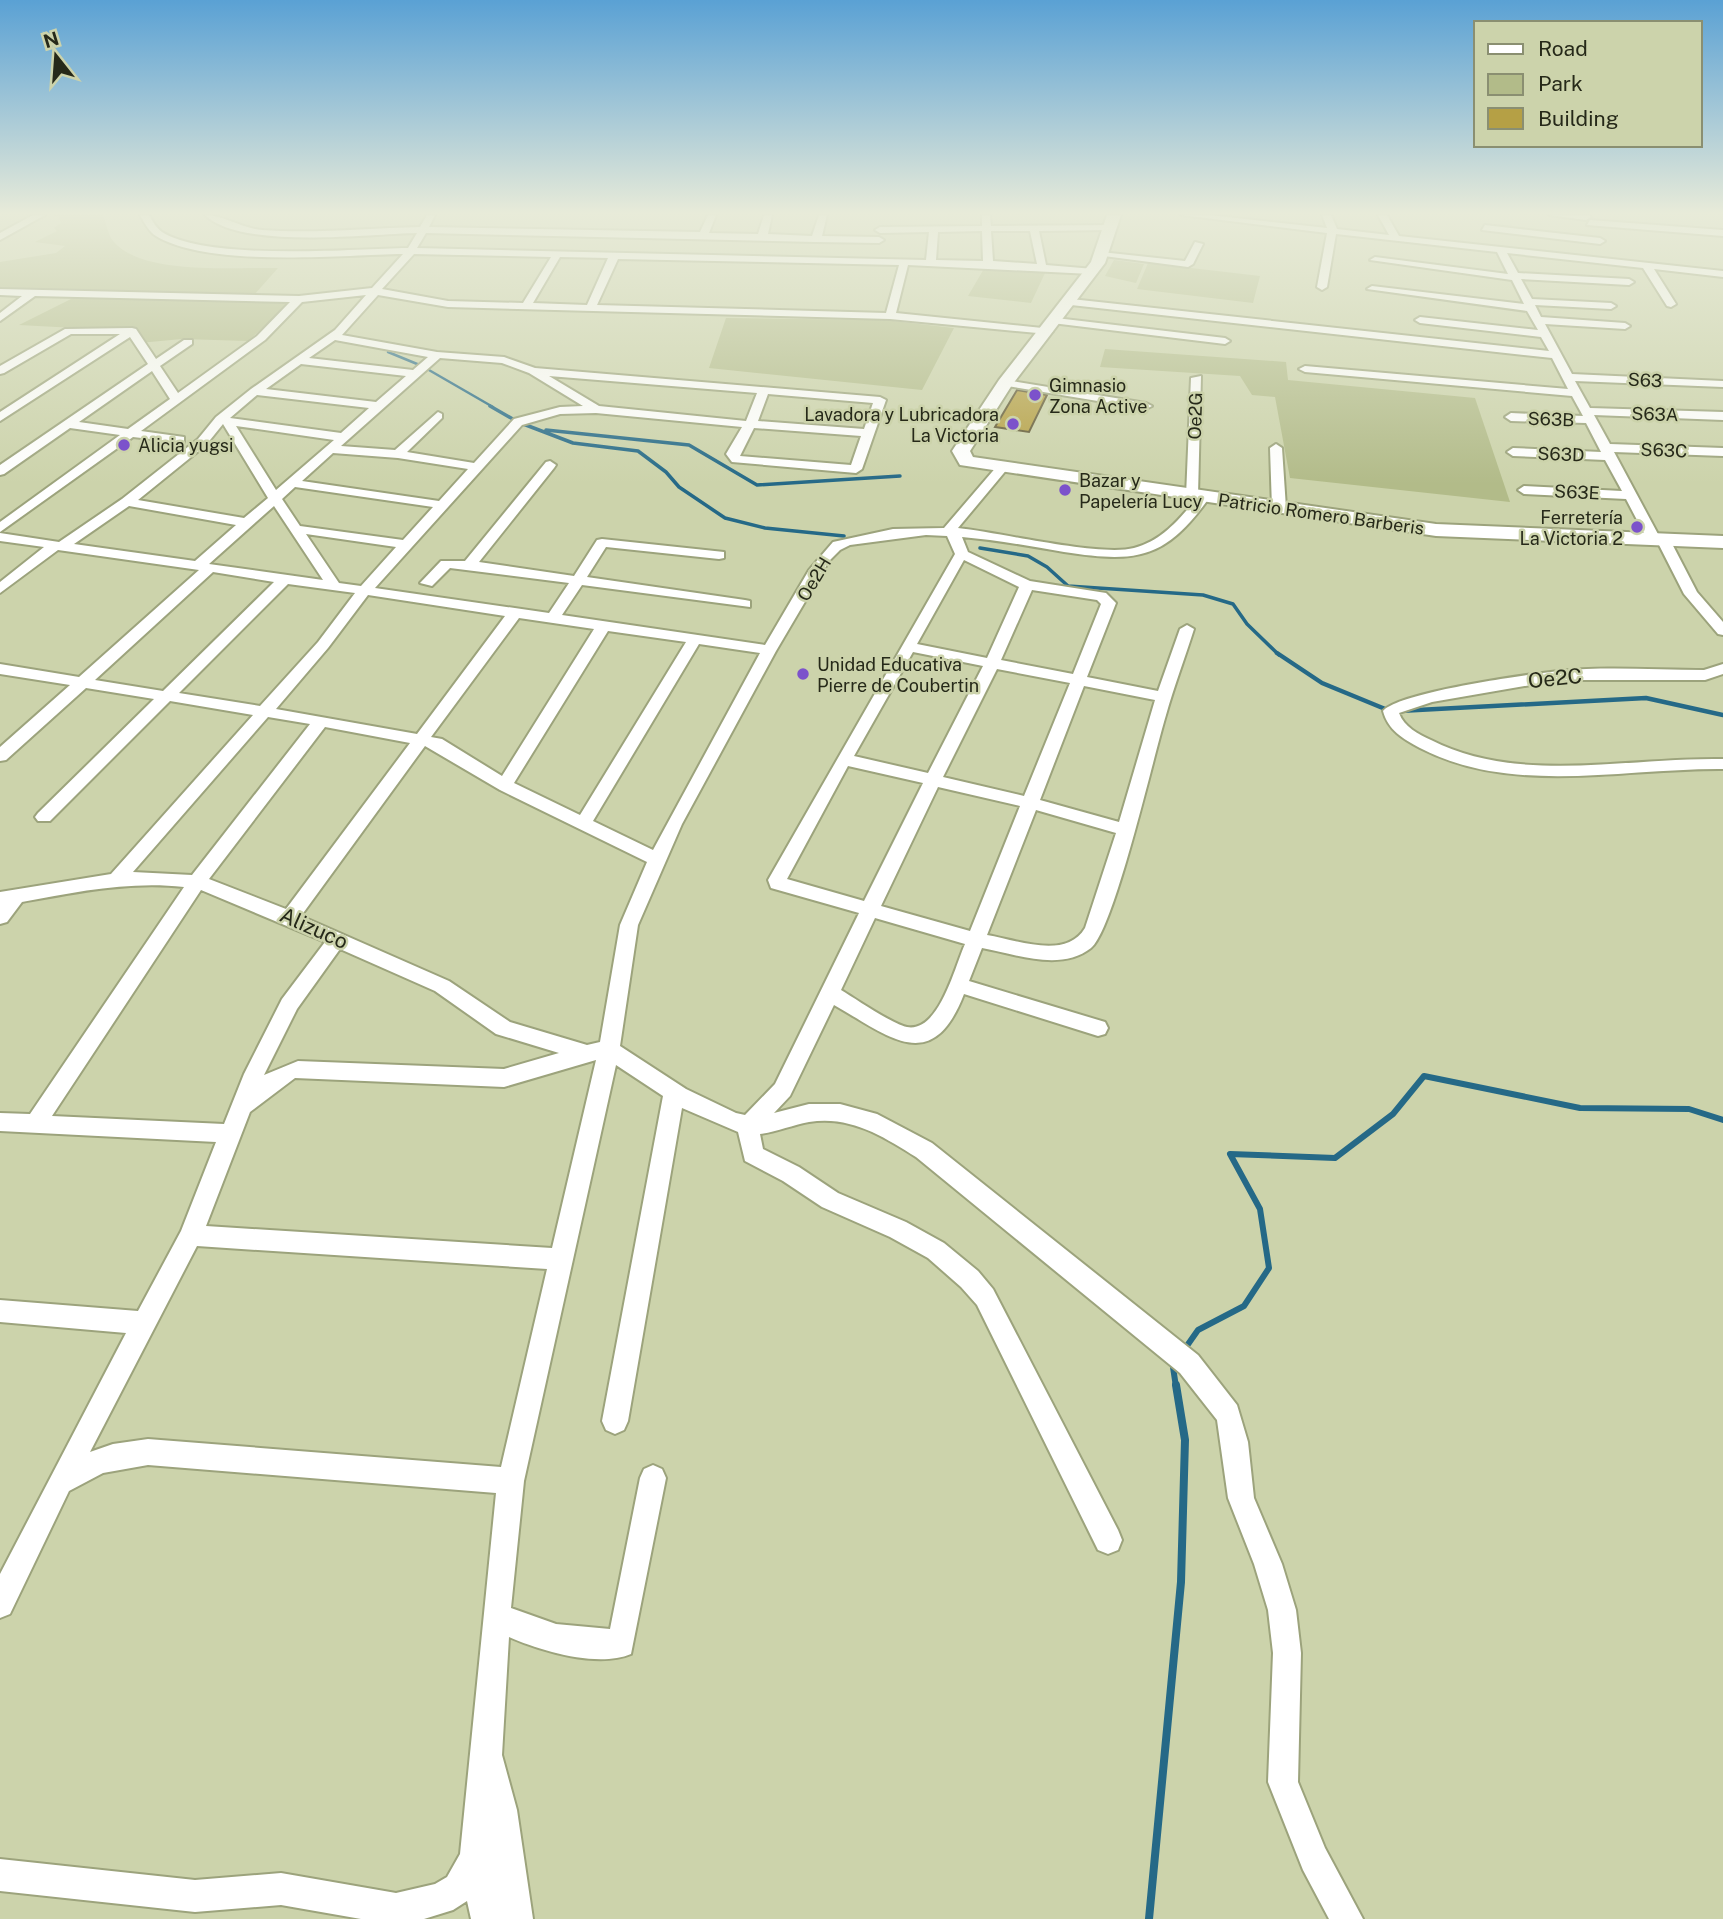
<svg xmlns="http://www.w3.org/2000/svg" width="1723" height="1919" font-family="'Public Sans',sans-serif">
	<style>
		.green { fill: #b2bb89 }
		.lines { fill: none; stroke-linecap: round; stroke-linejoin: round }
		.stream-far4 { stroke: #256987; stroke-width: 2.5 }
		.stream-far3 { stroke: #256987; stroke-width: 3.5 }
		.stream-far2 { stroke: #256987; stroke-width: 4.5 }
		.stream-far1 { stroke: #256987; stroke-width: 6 }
		.stream { stroke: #256987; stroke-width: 8 }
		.building { fill: #b5a045; stroke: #615834; stroke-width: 2 }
		.street-casing { stroke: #9ca37c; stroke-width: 4 }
		.secondary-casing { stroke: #9ca37c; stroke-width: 4 }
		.street { fill: #fff; fill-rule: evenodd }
		.secondary { fill: #fff; fill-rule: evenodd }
		.poi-dot { fill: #7c52cb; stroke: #ccd3ab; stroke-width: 2.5 }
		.labels { text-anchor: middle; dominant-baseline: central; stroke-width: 5; stroke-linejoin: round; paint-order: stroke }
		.far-street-label { font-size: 18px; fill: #262919; stroke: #ccd3ab }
		.far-poi-label { font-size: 18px; fill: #262919; stroke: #ccd3ab; text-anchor: start }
		.street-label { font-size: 21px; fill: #262919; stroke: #ccd3ab }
	</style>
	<rect width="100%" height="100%" fill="#ccd3ab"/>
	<path class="green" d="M51 215H103C106 222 108 235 113 241 142 276 235 267 278 268L253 296 0 290V262L56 253 65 246 35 242 57 231 54 228 61 223 58 216Z
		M1114 260 1144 264 1136 283 1105 276Z
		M1148 263 1260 276 1253 303 1137 289Z
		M985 267 1045 273 1031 303 968 296Z
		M77 296 293 300 248 341 182 339 139 343 132 331 19 325Z
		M726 318 884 320 954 328 922 390 709 368Z
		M1105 349 1286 362 1288 380 1475 398 1510 502 1290 478 1275 397 1252 395 1240 376 1100 367Z"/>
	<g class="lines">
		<path class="stream-far4" d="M388 352 422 366 493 407"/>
		<path class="stream-far3" d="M490 406 518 422 573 443 638 451 666 472 679 487 725 518 765 528 844 536
			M546 430 689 445 757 485 900 476
			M980 548 1028 556 1047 567 1068 586 1203 595 1233 604 1247 624 1279 655"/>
		<path class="stream-far2" d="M1277 653 1322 683 1390 711
			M1399 711 1646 698 1723 715"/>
		<path class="stream-far1" d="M1184 1350 1198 1330 1244 1306 1269 1268 1260 1209 1230 1154 1335 1158 1393 1114 1424 1076 1580 1108 1689 1109 1723 1120
			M1176 1387 1173 1367 1177 1361"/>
		<path class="stream" d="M1149 1919 1181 1582 1185 1440 1176 1385"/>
	</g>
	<path class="building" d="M1017 390 1047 395 1029 432 995 427Z"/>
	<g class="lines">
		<g class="street-casing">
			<path id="street" d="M33 215H45L0 240V233Z
				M140 215H149C152 220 156 228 162 232 208 261 350 249 408 248L417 233C366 234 241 250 205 215 223 215 241 228 262 230 314 234 367 228 420 227L427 215H435L429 227 700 232 708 215H716L709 233 758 234 764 215H772L768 234 812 236 819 215H827L822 236 879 237 884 240 879 243 816 242 426 233 417 248 926 260 929 232 880 233 875 230 880 227 982 226V215H990L991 226 1113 225 1110 230 1039 231 1046 265 1094 269 1091 274 908 265 896 313 1052 329 1053 331 1048 334 890 319 448 307 378 295 342 335 437 352 504 357 535 368 880 397 886 400 862 469 856 473 732 462 726 454 742 427 596 413 560 414 522 425 375 588 549 613 569 583 450 568 432 586 420 583 441 561H465L546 462 550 461 556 465 554 468 479 562 574 576 597 540 602 539 724 552V558L719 559 606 547 587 577 745 600 750 601V607L582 585 562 615 765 645 809 570 833 542 893 529 944 528 998 465 1008 468 958 528C998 532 1100 557 1134 548 1161 541 1179 520 1196 499L1186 496 1191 378 1201 376 1198 495 1209 498C1165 560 1136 563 1064 552 1030 546 996 540 962 537L968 552 1030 581 1106 593 1116 603 1087 677 1158 691 1180 629 1187 625 1194 629C1185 658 1174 686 1166 715 1154 754 1114 930 1091 948 1061 972 1015 954 982 948L969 981 1105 1022 1108 1028 1105 1034 1098 1036 964 994C932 1077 889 1036 834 1005L790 1096 774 1113 809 1104H840L877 1114 932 1143 1198 1355 1237 1405 1248 1442 1254 1498 1282 1564 1296 1610 1301 1653 1298 1782 1325 1848 1363 1919H1329L1303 1870 1268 1782 1273 1653 1268 1610 1254 1564 1228 1498 1217 1420 1180 1373 916 1157C883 1136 849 1115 809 1122 792 1125 777 1132 760 1134L763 1149 799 1167 838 1193 906 1222 944 1243 978 1271 993 1289 1118 1530 1122 1540 1118 1550 1108 1554 1098 1550 977 1305 961 1287 928 1258 890 1237 822 1207 783 1181 745 1161 738 1132 682 1108 628 1421 624 1430 615 1434 606 1430 602 1421 663 1096 616 1065 524 1481 511 1608 556 1624 610 1629 640 1478 644 1469 653 1465 662 1469 666 1478 631 1654C598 1668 541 1651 509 1637L502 1755 517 1810 533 1919H471L467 1901 453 1910 424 1919H361L281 1905 195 1912 0 1891V1859L195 1880 281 1873 396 1893 435 1884 447 1877 460 1854 496 1493 148 1465 103 1473 69 1491 10 1614 0 1618V1574L126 1333 0 1322V1300L138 1311 181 1231 216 1142 0 1131V1113L30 1114 184 887C129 881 76 892 22 902L7 922 0 924V892L111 874 253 715 170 701 50 821H38L35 817 38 813 154 699 86 688 6 760 0 761V747L70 685 0 674V664L79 677 199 570 58 550 0 593V582L44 547 0 541V533L59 542 122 499 198 439 216 417 251 389 335 330 366 295 302 302 265 340 141 431 184 437V443L133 437 0 532V522L120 435 70 428 4 474 0 475V465L148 364 130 337 0 421V412L120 334H71L4 373 0 374V366L65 329 132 328 136 329 156 359 184 340H192V344L160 366 178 393 257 336 290 302 35 296 0 321V313L22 296 0 295V289L299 296 372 288 403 254C339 255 209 268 156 236 149 232 144 222 140 215ZM982 231 983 261 936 260 938 232ZM991 231H1030L1037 264 993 261ZM414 254 551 257 523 303 448 301 382 289ZM560 257 608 258 587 305 533 303ZM618 259 899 265 886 313 597 305ZM335 340 428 357 413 370 309 358ZM440 358 502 363 529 373 583 406 560 407 514 419 474 463 407 452 442 418V414L438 412 395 450 341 446ZM301 364 406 376 376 402 266 389ZM152 371 170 399 128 429 79 422ZM549 376 757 393 746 421 599 406ZM768 394 873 403 864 429 758 421ZM257 395 369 408 341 433 230 418ZM223 424 268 498 244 518 138 500 206 445ZM236 426 334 440 276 490ZM754 428 861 436 851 465 740 456ZM333 453 398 458 468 469 439 501 302 481ZM295 487 433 507 403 540 300 526 282 499ZM129 506 236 525 195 561 74 544ZM274 506 323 580 209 564ZM306 534 396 547 361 586 339 583ZM926 535 947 536 955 554 768 880 771 888 859 913 775 1084 745 1115 736 1113 686 1089 620 1046 638 925 682 824 776 651 829 561 840 550 850 545ZM964 560 1019 587 987 658 917 644ZM213 572 274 582 163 691 95 680ZM288 584 355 593 318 642 260 706 179 693ZM1032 590 1097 600 1101 604 1073 674 1001 660ZM368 595 505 616 417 734 276 709 328 648ZM519 618 594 629 502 776 442 739 431 737ZM608 631 686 642 580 815 514 783ZM699 644 760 653 653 850 593 821ZM913 652 983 666 928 773 854 756ZM997 669 1070 683 1024 796 943 777ZM1084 686 1155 700 1119 822 1040 800ZM268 717 310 724 192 875 133 872ZM325 727 410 743 286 909 209 879ZM425 746 500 790 647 862 620 925 600 1042 587 1045 510 1022 449 981 301 916ZM848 766 923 783 864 901 787 879ZM938 787 1020 806 970 931 881 906ZM1036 810 1116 833 1085 928C1066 960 1017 940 987 935ZM201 890 325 942 282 999 244 1074 224 1124 52 1116ZM875 918 965 944C955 966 939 1033 907 1027 892 1024 856 999 841 990ZM340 949 435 991 496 1034 559 1053 504 1069 298 1061 264 1075 297 1009ZM596 1060 552 1248 206 1226 250 1112 295 1078 504 1087ZM197 1246 547 1269 501 1467 148 1439 113 1444 90 1452Z
				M1181 215H1209L1327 228 1322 215H1331L1337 229 1389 235 1378 215H1387L1399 236 1723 271V277L1654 269 1676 304 1671 307 1667 306 1643 268 1507 253 1518 273 1629 279 1634 282 1629 285 1521 279 1532 299 1611 303 1616 306 1611 309 1535 305 1541 317 1625 323 1630 326 1625 329 1545 324 1572 374 1723 381V387L1575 381 1590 408 1723 412V420L1594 415 1610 444 1723 448V456L1614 452 1659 536H1668L1697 592 1723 622V635L1718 634 1684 594 1657 541H1648L1626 499 1524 494 1518 490 1524 486 1622 491 1605 460 1513 456 1507 452 1513 448 1601 452 1586 423 1511 421 1505 417 1511 413 1583 416 1572 396 1305 372 1299 369 1305 366 1568 389 1552 358 1071 305 1066 302 1071 299 1549 351 1541 337 1420 323 1415 320 1420 317 1538 330 1527 311 1367 289 1372 286 1524 304 1512 280 1370 260 1375 257 1508 274 1497 252 1336 234 1327 287 1322 290 1317 287 1327 233Z
				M1549 215H1589L1591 217 1586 220Z
				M1590 220 1723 230V236L1587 225Z
				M1485 225 1600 238 1605 241 1600 244 1482 230Z
				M1195 242 1203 244 1193 264 1188 267 1096 255 1101 252 1185 261Z
				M1056 318 1225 338 1230 341 1225 344 1052 323 1051 321Z
				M1005 380 1146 403 1152 406 1146 409 1001 385V381Z
				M1276 444 1282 448 1286 508 1279 512 1272 508 1270 448Z
				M1723 664V674L1705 680H1560L1432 702 1399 713C1404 727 1418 734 1431 740 1519 785 1628 757 1723 759V769C1623 768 1512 796 1420 748 1403 739 1388 730 1383 711 1399 692 1529 674 1559 671 1606 666 1656 670 1704 670Z"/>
		</g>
		<g class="secondary-casing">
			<path id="secondary" d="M1107 215H1121L1105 263 1012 385 970 451 973 457 1436 524 1723 536V548L1436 536 960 465 952 451 999 380 1091 262Z"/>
		</g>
		<use href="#street" class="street"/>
		<use href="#secondary" class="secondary"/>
	</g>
	<linearGradient id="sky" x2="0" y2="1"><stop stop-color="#5aa1d4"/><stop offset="0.44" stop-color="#e8ebd9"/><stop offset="1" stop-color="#e8ebd9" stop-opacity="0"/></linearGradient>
	<rect width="1723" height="484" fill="url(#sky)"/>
	<g class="poi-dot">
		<circle cx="1035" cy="395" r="7"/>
		<circle cx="1013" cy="424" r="7"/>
		<circle cx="124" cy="445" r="7"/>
		<circle cx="1065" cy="490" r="7"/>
		<circle cx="1637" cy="527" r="7"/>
		<circle cx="803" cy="674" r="7"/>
	</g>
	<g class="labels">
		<g class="far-street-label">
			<text transform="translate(1645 380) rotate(3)">S63</text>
			<text transform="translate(1655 414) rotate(2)">S63A</text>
			<text transform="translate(1195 416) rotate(-88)">Oe2G</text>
			<text transform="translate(1551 419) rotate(2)">S63B</text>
			<text transform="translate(1664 450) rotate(2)">S63C</text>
			<text transform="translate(1561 454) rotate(2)">S63D</text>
			<text transform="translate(1577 492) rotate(3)">S63E</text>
			<text transform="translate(1321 514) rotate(8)">Patricio Romero Barberis</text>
			<text transform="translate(814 579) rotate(-59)">Oe2H</text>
		</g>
		<g class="far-poi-label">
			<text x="1049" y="385">Gimnasio<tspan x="1049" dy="21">Zona Active</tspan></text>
			<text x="999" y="414" text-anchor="end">Lavadora y Lubricadora<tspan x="999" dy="21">La Victoria</tspan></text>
			<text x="138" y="445">Alicia yugsi</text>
			<text x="1079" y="480">Bazar y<tspan x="1079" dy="21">Papelería Lucy</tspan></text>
			<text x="1623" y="517" text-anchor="end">Ferretería<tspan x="1623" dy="21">La Victoria 2</tspan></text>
			<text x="817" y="664">Unidad Educativa<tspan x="817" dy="21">Pierre de Coubertin</tspan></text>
		</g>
		<g class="street-label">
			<text transform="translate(1555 678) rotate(-6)">Oe2C</text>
			<text transform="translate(314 928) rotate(24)">Alizuco</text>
		</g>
	</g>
	<rect x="1474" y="21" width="228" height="126" fill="#ccd3ab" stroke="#8a8f71" stroke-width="2"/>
	<rect x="1488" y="44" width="35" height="10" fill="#ffffff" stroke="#8a8f71" stroke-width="2"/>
	<text x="1538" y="56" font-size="21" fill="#262919">Road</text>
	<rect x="1488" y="74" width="35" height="21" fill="#b2bb89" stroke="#8a8f71" stroke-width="2"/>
	<text x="1538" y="91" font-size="21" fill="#262919">Park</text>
	<rect x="1488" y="108" width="35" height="21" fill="#b5a045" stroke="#8a8f71" stroke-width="2"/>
	<text x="1538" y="126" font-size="21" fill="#262919">Building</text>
	<g transform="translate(56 56) rotate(343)" stroke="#ccd3ab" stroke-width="5" paint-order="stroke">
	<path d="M0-5L12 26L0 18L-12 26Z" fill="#262919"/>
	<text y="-10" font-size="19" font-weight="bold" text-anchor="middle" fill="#262919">N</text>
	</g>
</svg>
